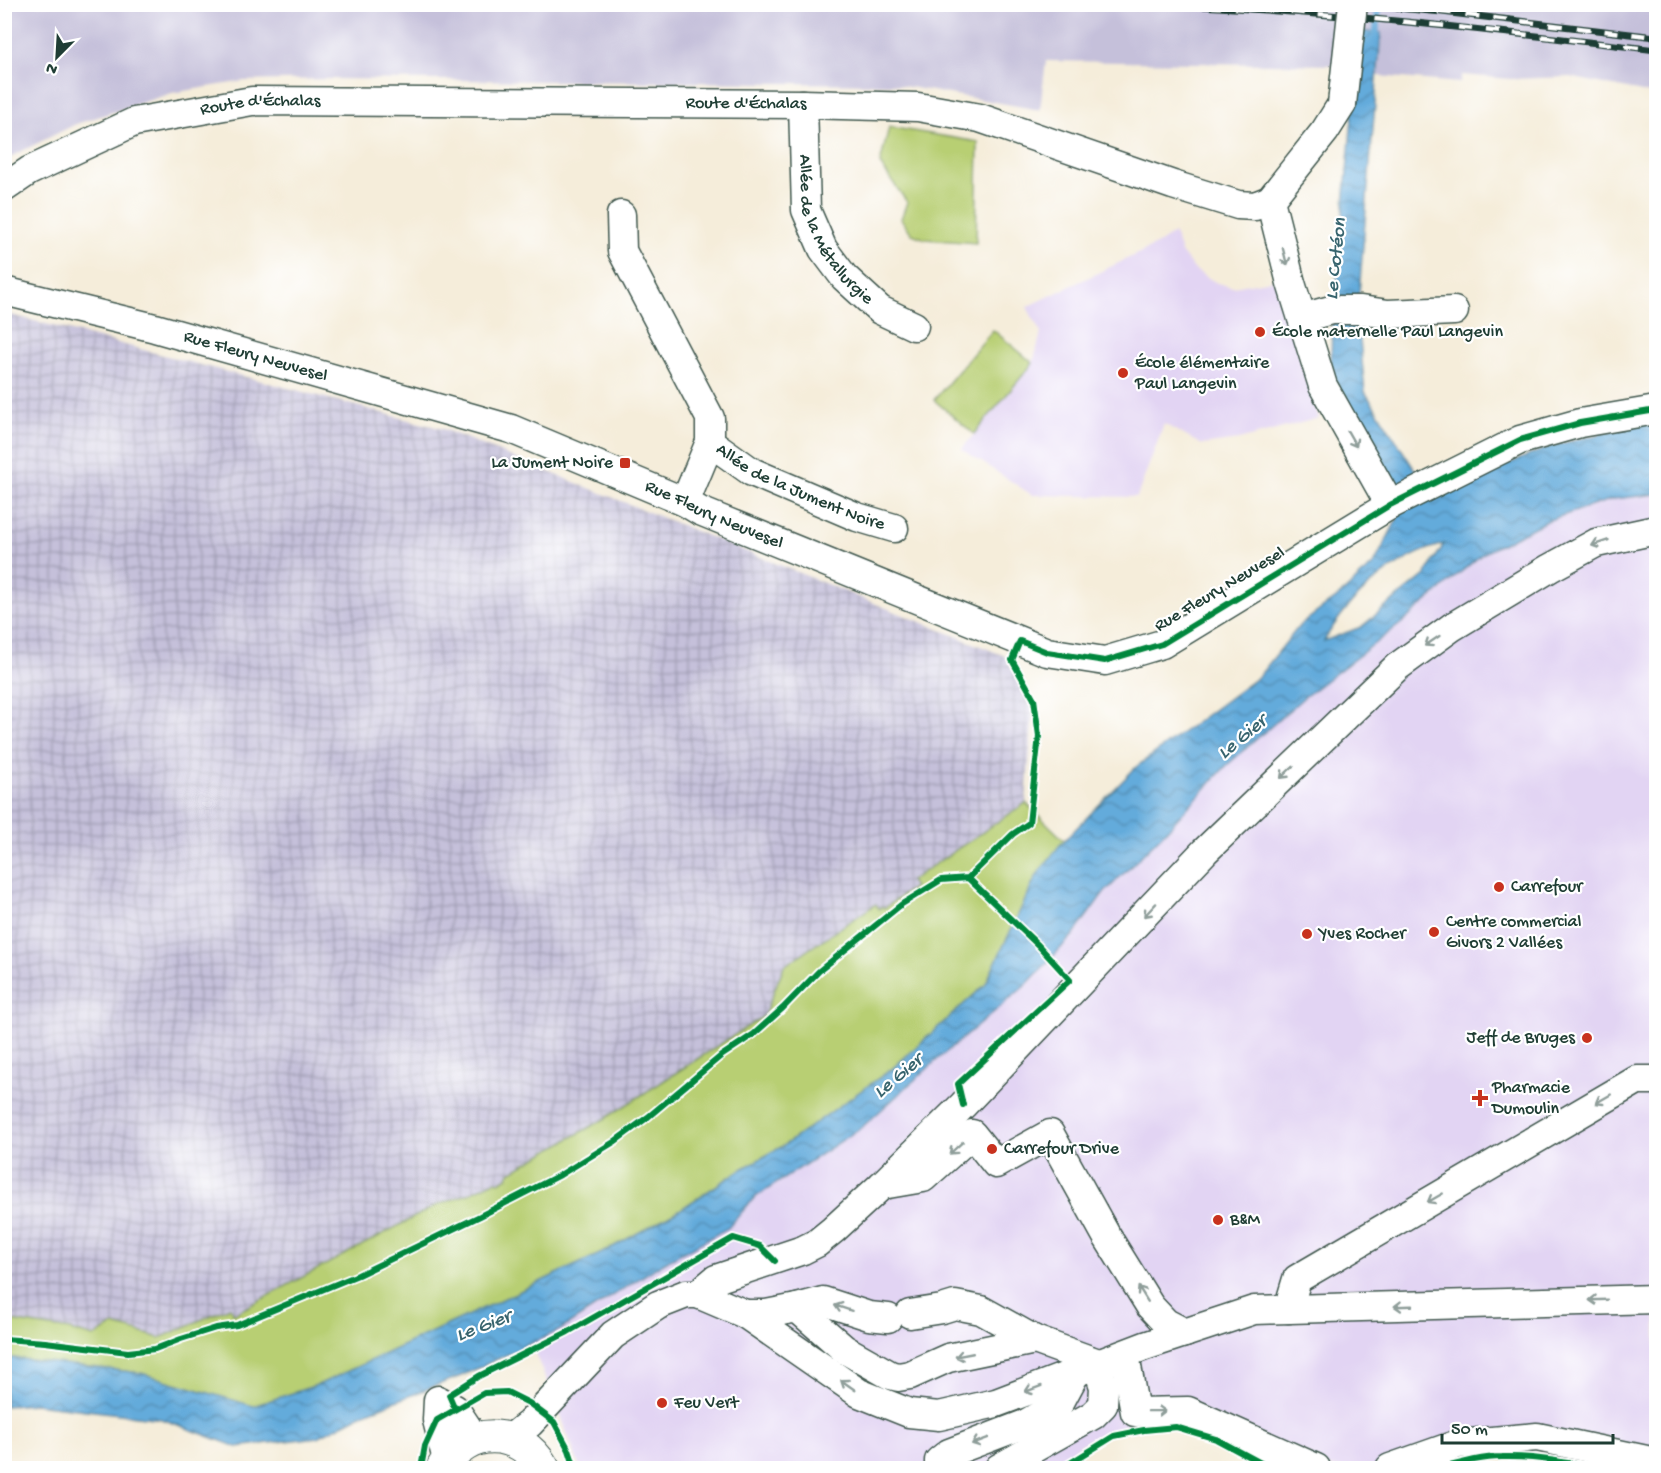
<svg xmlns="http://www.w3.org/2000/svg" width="1661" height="1473" font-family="'Gochi Hand',sans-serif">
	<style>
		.built { fill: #e2d4f3 }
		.industrial { fill: url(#industrial-grid) }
		.railway { fill: #c5c0da }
		.park { fill: #b8cf73; stroke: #6c8654; stroke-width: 1.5 }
		.water { fill: url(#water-waves); stroke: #427488; stroke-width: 1.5; fill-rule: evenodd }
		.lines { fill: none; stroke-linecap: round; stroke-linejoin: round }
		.stream { stroke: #64abdb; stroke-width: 7 }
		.minor-casing { stroke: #3f574d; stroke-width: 31 }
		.major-casing { stroke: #3f574d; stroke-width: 35 }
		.minor { stroke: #fff; stroke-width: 28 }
		.major { stroke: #fff; stroke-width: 33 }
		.rail-casing { stroke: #1f3d34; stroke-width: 7 }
		.rail { stroke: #fff; stroke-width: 4.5; stroke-dasharray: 14; stroke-linecap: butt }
		.minor-bridge-casing { stroke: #3f574d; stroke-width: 31; stroke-linecap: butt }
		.minor-bridge { stroke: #fff; stroke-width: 28 }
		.cycleway-casing { stroke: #fff; stroke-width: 10 }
		.cycleway { stroke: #00873e; stroke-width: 6 }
		.oneway { stroke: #8f9e9a }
		.poi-dot { fill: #c8321e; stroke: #fff; stroke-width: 2 }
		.labels { text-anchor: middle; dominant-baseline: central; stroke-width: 4.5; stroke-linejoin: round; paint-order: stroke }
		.street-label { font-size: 18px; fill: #1f3d34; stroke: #fff }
		.poi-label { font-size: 18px; fill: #1f3d34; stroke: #fff; text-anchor: start }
		.water-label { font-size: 20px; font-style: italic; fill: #37646e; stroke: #fff }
	</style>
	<defs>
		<pattern id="industrial-grid" width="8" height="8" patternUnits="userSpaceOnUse" patternTransform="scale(1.5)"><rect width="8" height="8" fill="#c5c0da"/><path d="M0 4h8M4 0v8" fill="none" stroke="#9f9db2"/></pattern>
		<pattern id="water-waves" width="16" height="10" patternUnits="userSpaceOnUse" patternTransform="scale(1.5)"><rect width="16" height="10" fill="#64abdb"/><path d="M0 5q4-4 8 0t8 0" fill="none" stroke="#528cb2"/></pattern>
	</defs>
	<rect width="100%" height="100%" fill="#fff"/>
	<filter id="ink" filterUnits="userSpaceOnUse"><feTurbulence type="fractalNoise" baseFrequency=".0167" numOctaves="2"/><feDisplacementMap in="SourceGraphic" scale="12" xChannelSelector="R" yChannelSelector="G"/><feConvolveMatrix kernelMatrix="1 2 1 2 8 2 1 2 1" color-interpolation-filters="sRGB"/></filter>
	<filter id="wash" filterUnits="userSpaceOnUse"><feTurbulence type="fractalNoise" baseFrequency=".008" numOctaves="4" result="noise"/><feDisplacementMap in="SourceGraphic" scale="24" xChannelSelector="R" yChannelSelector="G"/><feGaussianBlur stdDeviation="1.35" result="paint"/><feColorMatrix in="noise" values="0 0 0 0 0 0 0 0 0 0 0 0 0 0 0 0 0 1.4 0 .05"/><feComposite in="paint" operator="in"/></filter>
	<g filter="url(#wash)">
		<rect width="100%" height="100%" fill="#f5edda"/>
		<path class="built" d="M1174 233 1181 252 1195 270 1217 283 1233 287 1277 279 1319 418 1239 440 1202 445 1164 424 1137 497 1032 495 962 449 1033 363 1041 333 1027 307 1158 244Z
			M1656 494V1468L1556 1451H1468L1420 1468H1275L1222 1437 1194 1426 1138 1422 1107 1432 1081 1445 1048 1468H580L559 1412 531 1343 560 1330 663 1263 728 1228 754 1198 861 1128 938 1059 1026 985 1074 934 1102 895 1166 831 1226 766 1303 698 1403 622 1482 554 1546 521 1613 499Z"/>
		<path class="industrial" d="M4 313 443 429 1005 656 1033 706 1026 803 910 881 914 887 884 908 879 909 876 904 784 966 764 1016 606 1118 510 1172 508 1177 499 1182 494 1181 468 1194 437 1205 234 1314 229 1307 160 1338 114 1325 94 1337 70 1330 5 1320Z"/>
		<path class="railway" d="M5 5H1343L1336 65 1046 61 1040 110 892 84 327 79 244 81 172 93 76 124 16 154 5 162Z
			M1364 5H1656V95L1570 77 1511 79 1462 75 1460 83 1378 76 1381 34 1360 31Z"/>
		<path class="park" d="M889 127 978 142 976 243 925 239 912 234 901 219 907 202 880 164Z
			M993 330 1033 363 974 434 934 400Z
			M1026 803 1065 841 1037 875 985 985 893 1068 783 1146 742 1169 681 1209 602 1253 320 1384 253 1406 141 1373 5 1357 4 1320 70 1330 94 1337 114 1325 160 1338 230 1307 234 1314 437 1205 468 1194 495 1181 499 1182 508 1177 510 1172 606 1118 764 1016 784 966 876 904 879 909 882 906 884 908 914 887 910 881Z"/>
		<path class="water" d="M1360 31 1381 33 1358 305V319L1365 392 1420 478 1471 479 1552 446 1656 420V494L1613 499 1546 521 1482 554 1403 622 1303 698 1226 766 1166 831 1102 895 1074 934 1026 985 938 1059 861 1128 754 1198 728 1228 663 1263 560 1330 461 1376 362 1414 318 1437 237 1447 162 1419 35 1404 5 1406 4 1357 141 1373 253 1406 320 1384 602 1253 681 1209 742 1169 783 1146 893 1068 985 985 1037 875 1059 846 1136 767 1259 676 1300 625 1340 595 1374 564 1398 517 1340 392 1331 367 1332 315 1335 301ZM1444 544 1425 575 1361 627 1324 641C1349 597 1395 557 1444 544Z"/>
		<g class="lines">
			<path class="stream" d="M1375 41 1379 4"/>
		</g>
	</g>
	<g filter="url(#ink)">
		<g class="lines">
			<g class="minor-casing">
				<g id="minor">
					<path id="s1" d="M803 104 806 210 823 249 844 277 880 310 914 326"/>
					<path id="s2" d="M4 188 29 171 134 122 252 101 803 104 918 107 980 118 1173 185 1238 205 1255 206 1270 200 1325 131 1342 104"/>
					<path d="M1270 200 1291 283 1323 386 1390 505"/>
					<path d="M621 215 622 251 710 418V442L685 502"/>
					<path id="s3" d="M4 291 155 328 511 429 685 502 700 511 1047 652 1105 661 1162 644 1390 505 1520 440 1580 423 1656 410"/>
					<path d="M1302 318 1331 310H1361L1388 314 1454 311"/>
					<path id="s4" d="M710 442 752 472 857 517 894 528"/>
					<path d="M882 1185 923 1178 972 1134 996 1164 1050 1134 1106 1235 1150 1306 1166 1323 1185 1333"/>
					<path d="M698 1294 716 1279 803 1250 817 1243 833 1230 882 1185 963 1105 1205 851 1397 667 1452 627 1550 568 1596 543 1656 530"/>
					<path d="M797 1308 823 1301 869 1316 888 1318"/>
					<path d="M1288 1309 1297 1279 1637 1080H1656"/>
					<path d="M745 1314H766L797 1308 844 1349 890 1375 898 1377 910 1375 948 1358 1035 1340 1101 1364"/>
					<path d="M910 1314 942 1309 955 1305 981 1310 1035 1340"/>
					<path d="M1125 1355 1135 1412 1188 1411 1316 1468"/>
					<path d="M510 1439 530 1423 613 1335 658 1305 686 1294H698L745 1314 859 1393 909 1413 939 1416 996 1403 1145 1346 1254 1310 1656 1299"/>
					<path d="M447 1460 437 1420 438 1400 455 1409 475 1439"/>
					<path d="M939 1468V1461L949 1453 1025 1424 1059 1404 1075 1374"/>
					<path d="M999 1468 1093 1415 1103 1405 1104 1387 1097 1365"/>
					<path d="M1390 1468 1458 1444 1537 1437 1656 1462"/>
				</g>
			</g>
			<g class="major-casing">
				<path id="major" d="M443 1468C466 1426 520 1427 543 1468"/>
			</g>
			<use href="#minor" class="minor"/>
			<use href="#major" class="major"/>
			<g class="rail-casing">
				<path id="rail" d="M1151 4C1320 10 1488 30 1656 50
					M1354 4 1442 12 1656 37"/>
			</g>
			<use href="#rail" class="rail"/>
			<g class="minor-bridge-casing">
				<path id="minor-bridge" d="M1342 104 1353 4"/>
			</g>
			<use href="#minor-bridge" class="minor-bridge"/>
			<g class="cycleway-casing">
				<path id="cycleway" d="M963 1105 958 1084 1070 980 1038 945 968 878 1013 834 1029 823 1039 736 1034 699 1012 660 1020 641 1047 652 1105 661 1162 644 1390 505 1520 440 1580 423 1656 410
					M4 1339 45 1342 128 1352 155 1349 181 1339 216 1328 237 1325 358 1275 480 1216 560 1175 614 1142 648 1117 721 1056 754 1034 783 1008 819 971 902 904 941 880 968 878
					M455 1409 449 1395 479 1376 568 1332 733 1238 760 1246 775 1261
					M421 1468 425 1446 437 1420 484 1393 507 1392 529 1403 554 1422 569 1450 575 1468
					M1062 1468 1114 1436 1144 1430 1176 1427 1216 1439 1270 1468
					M1442 1468C1461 1463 1482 1457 1502 1457 1533 1456 1564 1462 1595 1468"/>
			</g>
			<use href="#cycleway" class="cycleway"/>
		</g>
		<defs><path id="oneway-shaft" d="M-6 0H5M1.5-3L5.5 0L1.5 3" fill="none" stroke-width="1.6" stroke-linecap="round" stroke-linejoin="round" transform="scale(1.5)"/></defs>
		<g class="oneway">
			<use href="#oneway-shaft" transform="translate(1285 257) rotate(76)"/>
			<use href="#oneway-shaft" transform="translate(1352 439) rotate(60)"/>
			<use href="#oneway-shaft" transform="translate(1600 543) rotate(161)"/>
			<use href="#oneway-shaft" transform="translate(1432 641) rotate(146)"/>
			<use href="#oneway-shaft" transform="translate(1287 772) rotate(136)"/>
			<use href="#oneway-shaft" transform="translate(1150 910) rotate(133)"/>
			<use href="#oneway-shaft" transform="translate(1603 1099) rotate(150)"/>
			<use href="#oneway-shaft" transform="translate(956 1148) rotate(138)"/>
			<use href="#oneway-shaft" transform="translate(1435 1198) rotate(150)"/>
			<use href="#oneway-shaft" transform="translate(1143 1294) rotate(-122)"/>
			<use href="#oneway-shaft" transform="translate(1598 1300) rotate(178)"/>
			<use href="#oneway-shaft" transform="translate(1403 1306) rotate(178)"/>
			<use href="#oneway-shaft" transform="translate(843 1308) rotate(-162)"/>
			<use href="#oneway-shaft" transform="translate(964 1355) rotate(169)"/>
			<use href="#oneway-shaft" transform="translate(848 1385) rotate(-145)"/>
			<use href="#oneway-shaft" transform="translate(1033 1389) rotate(160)"/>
			<use href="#oneway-shaft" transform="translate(1157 1411) rotate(-1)"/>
			<use href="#oneway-shaft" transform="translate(980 1441) rotate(159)"/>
		</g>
	</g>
	<g class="poi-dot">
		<circle cx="1260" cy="332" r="6"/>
		<circle cx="1123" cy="373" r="6"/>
		<rect x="619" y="457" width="12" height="12" rx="3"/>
		<circle cx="1499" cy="887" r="6"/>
		<circle cx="1434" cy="932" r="6"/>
		<circle cx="1307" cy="934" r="6"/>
		<circle cx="1587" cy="1038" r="6"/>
		<path d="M1477 1089h6v6h6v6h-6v6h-6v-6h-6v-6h6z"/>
		<circle cx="992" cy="1149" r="6"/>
		<circle cx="1218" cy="1220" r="6"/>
		<circle cx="662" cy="1403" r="6"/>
	</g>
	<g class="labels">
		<g class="street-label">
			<text stroke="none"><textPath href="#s2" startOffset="760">Route d'Échalas</textPath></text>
			<text stroke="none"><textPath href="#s2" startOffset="274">Route d'Échalas</textPath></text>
			<text stroke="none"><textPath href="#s1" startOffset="135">Allée de la Métallurgie</textPath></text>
			<text stroke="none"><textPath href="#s3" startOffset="260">Rue Fleury Neuvesel</textPath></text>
			<text stroke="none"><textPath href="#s4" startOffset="102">Allée de la Jument Noire</textPath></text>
			<text stroke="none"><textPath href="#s3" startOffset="746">Rue Fleury Neuvesel</textPath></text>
			<text transform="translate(1220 590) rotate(-31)">Rue Fleury Neuvesel</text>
		</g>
		<g class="poi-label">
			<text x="1272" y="332">École maternelle Paul Langevin</text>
			<text x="1135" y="363">École élémentaire<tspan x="1135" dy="21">Paul Langevin</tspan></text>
			<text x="613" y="463" text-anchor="end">La Jument Noire</text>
			<text x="1511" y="887">Carrefour</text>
			<text x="1446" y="922">Centre commercial<tspan x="1446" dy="21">Givors 2 Vallées</tspan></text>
			<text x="1319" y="934">Yves Rocher</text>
			<text x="1575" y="1038" text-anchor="end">Jeff de Bruges</text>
			<text x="1492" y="1088">Pharmacie<tspan x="1492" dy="21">Dumoulin</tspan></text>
			<text x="1004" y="1149">Carrefour Drive</text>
			<text x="1230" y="1220">B&amp;M</text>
			<text x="674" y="1403">Feu Vert</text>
		</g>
		<g class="water-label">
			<text transform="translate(1337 259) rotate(-84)">Le Cotéon</text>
			<text transform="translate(1243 738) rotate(-40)">Le Gier</text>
			<text transform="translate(899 1077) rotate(-40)">Le Gier</text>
			<text transform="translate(484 1327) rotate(-21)">Le Gier</text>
		</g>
	</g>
	<rect width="1661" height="1473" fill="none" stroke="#fff" stroke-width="24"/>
	<g transform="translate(57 57) rotate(204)" stroke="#ffffff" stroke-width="4.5" paint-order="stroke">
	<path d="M0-4.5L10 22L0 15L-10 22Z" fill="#1f3d34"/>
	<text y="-9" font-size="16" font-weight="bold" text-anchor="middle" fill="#1f3d34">N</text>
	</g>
	<path d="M1442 1434v9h171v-9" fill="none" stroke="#1f3d34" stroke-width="3"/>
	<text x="1451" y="1434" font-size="18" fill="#1f3d34" stroke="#ffffff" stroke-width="4.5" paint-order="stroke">50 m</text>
</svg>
